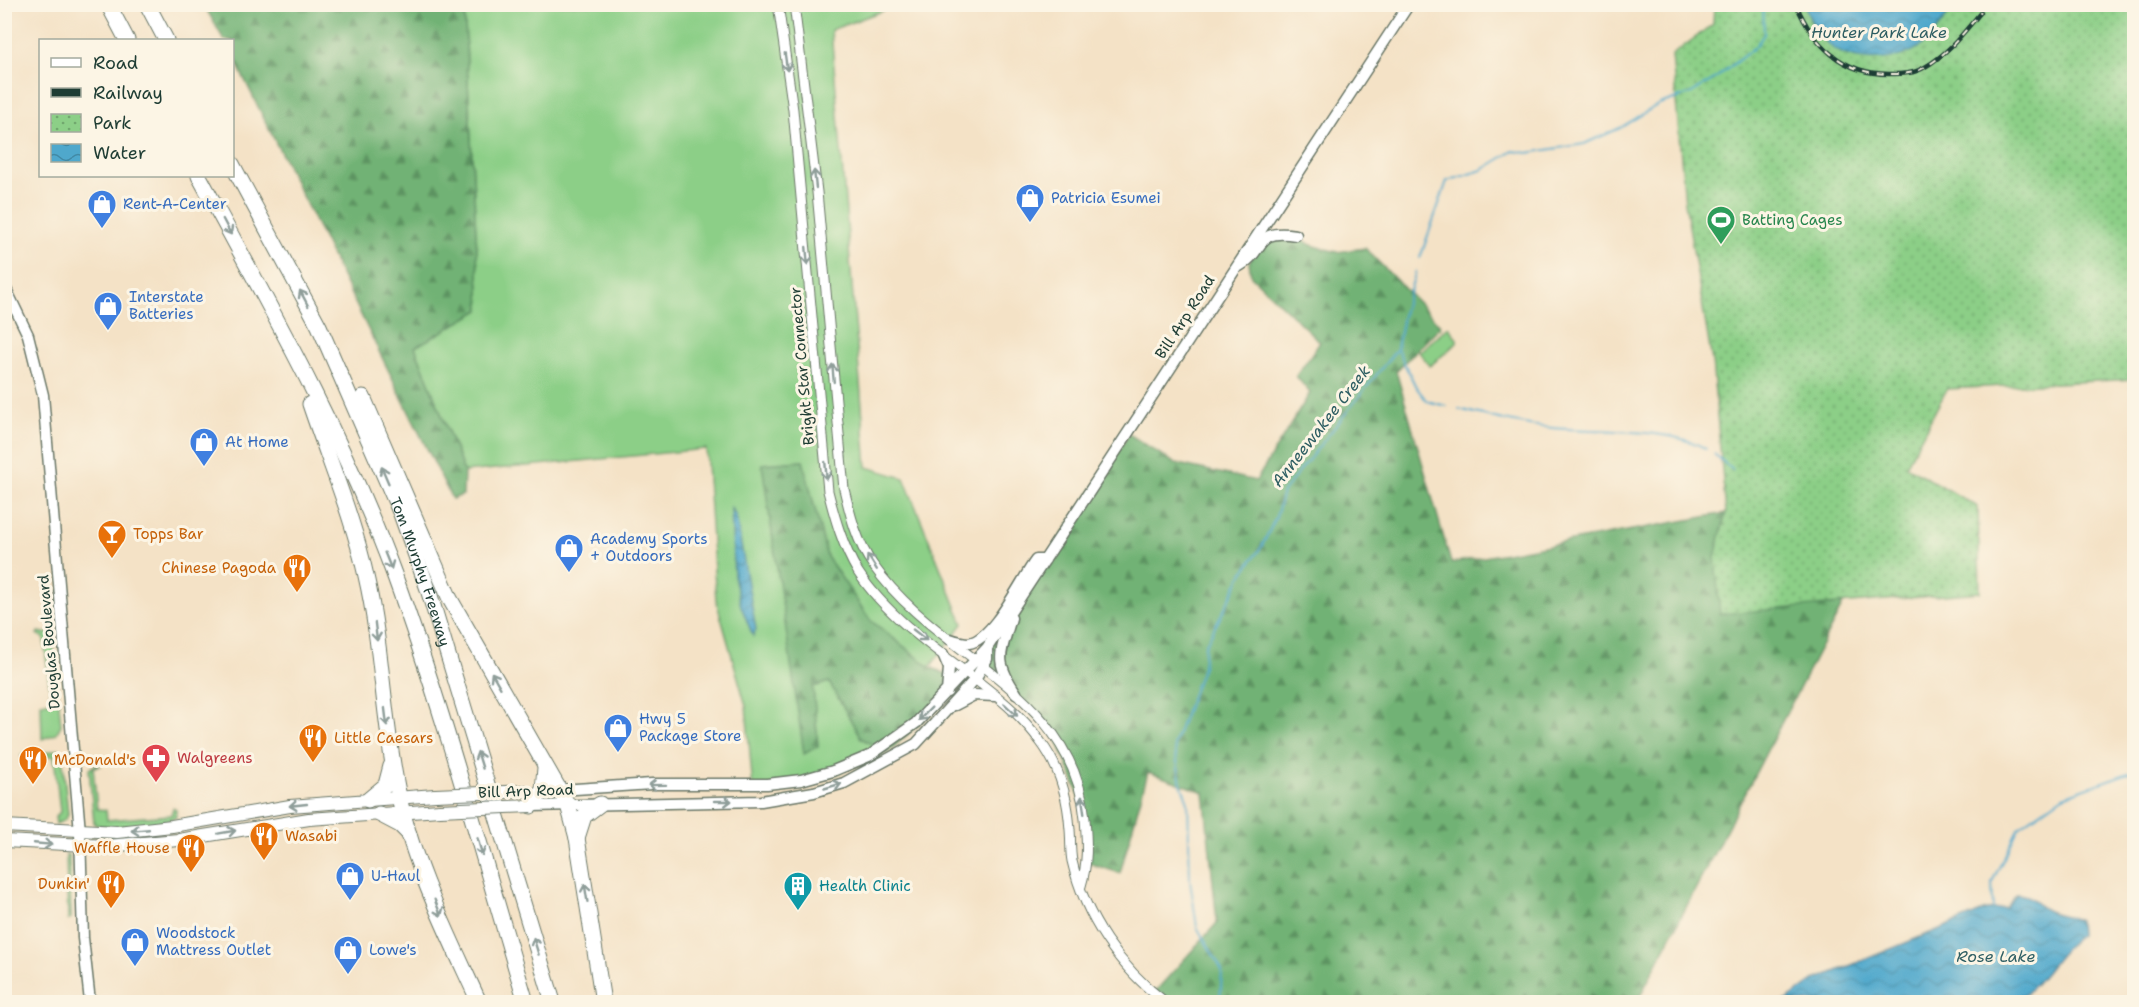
<svg xmlns="http://www.w3.org/2000/svg" width="2139" height="1007" font-family="'Shantell Sans',sans-serif">
	<style>
		.grass { fill: #8ccf87; stroke: #56865e; stroke-width: 1.5 }
		.forest { fill: url(#forest-firs); stroke: #487854; stroke-width: 1.5 }
		.park { fill: url(#park-dots); stroke: #56865e; stroke-width: 1.5 }
		.water { fill: url(#water-waves); stroke: #377280; stroke-width: 1.5 }
		.lines { fill: none; stroke-linecap: round; stroke-linejoin: round }
		.stream { stroke: #4fa8cc; stroke-width: 2 }
		.tertiary-casing { stroke: #6a7767; stroke-width: 11 }
		.secondary-casing { stroke: #6a7767; stroke-width: 13 }
		.primary-casing { stroke: #6a7767; stroke-width: 14 }
		.motorway-casing { stroke: #6a7767; stroke-width: 17 }
		.tertiary { stroke: #fff; stroke-width: 9 }
		.secondary { stroke: #fff; stroke-width: 10 }
		.primary { stroke: #fff; stroke-width: 12 }
		.motorway { stroke: #fff; stroke-width: 15 }
		.rail-casing { stroke: #1f3d34; stroke-width: 4.5 }
		.rail { stroke: #fcf5e5; stroke-width: 2; stroke-dasharray: 7; stroke-linecap: butt }
		.primary-bridge-casing { stroke: #6a7767; stroke-width: 14; stroke-linecap: butt }
		.primary-bridge { stroke: #fff; stroke-width: 12 }
		.oneway { stroke: #8f9e9a }
		.labels { text-anchor: middle; dominant-baseline: central; stroke-width: 6; stroke-linejoin: round; paint-order: stroke }
		.shop-label { font-size: 15px; fill: #366cbe; stroke: #fcf5e5; text-anchor: start }
		.leisure-label { font-size: 15px; fill: #27864d; stroke: #fcf5e5; text-anchor: start }
		.street-label { font-size: 15px; fill: #1f3d34; stroke: #fcf5e5 }
		.food-label { font-size: 15px; fill: #c56008; stroke: #fcf5e5; text-anchor: start }
		.health-label { font-size: 15px; fill: #be3a42; stroke: #fcf5e5; text-anchor: start }
		.culture-label { font-size: 15px; fill: #0d838f; stroke: #fcf5e5; text-anchor: start }
		.water-label { font-size: 16px; font-style: italic; fill: #2d5d62; stroke: #fcf5e5 }
	</style>
	<defs>
		<pattern id="forest-firs" width="22" height="20" patternUnits="userSpaceOnUse" patternTransform="scale(1.5)"><rect width="22" height="20" fill="#71b274"/><path d="M5 1l3.5 6h-7zM16 11l3.5 6h-7z" fill="#5c9260"/></pattern>
		<pattern id="park-dots" width="8" height="8" patternUnits="userSpaceOnUse" patternTransform="scale(1.5)"><rect width="8" height="8" fill="#8ccf87"/><path d="M2 2h.1M6 6h.1" fill="none" stroke="#72a96f" stroke-width="1.8" stroke-linecap="round"/></pattern>
		<pattern id="water-waves" width="16" height="10" patternUnits="userSpaceOnUse" patternTransform="scale(1.5)"><rect width="16" height="10" fill="#4fa8cc"/><path d="M0 5q4-4 8 0t8 0" fill="none" stroke="#418aa6"/></pattern>
	</defs>
	<rect width="100%" height="100%" fill="#fcf5e5"/>
	<filter id="ink" filterUnits="userSpaceOnUse"><feTurbulence type="fractalNoise" baseFrequency=".0167" numOctaves="2"/><feDisplacementMap in="SourceGraphic" scale="12" xChannelSelector="R" yChannelSelector="G"/><feConvolveMatrix kernelMatrix="1 2 1 2 8 2 1 2 1" color-interpolation-filters="sRGB"/></filter>
	<filter id="wash" filterUnits="userSpaceOnUse"><feTurbulence type="fractalNoise" baseFrequency=".008" numOctaves="4" result="noise"/><feDisplacementMap in="SourceGraphic" scale="24" xChannelSelector="R" yChannelSelector="G"/><feGaussianBlur stdDeviation="1.35" result="paint"/><feColorMatrix in="noise" values="0 0 0 0 0 0 0 0 0 0 0 0 0 0 0 0 0 1.4 0 .05"/><feComposite in="paint" operator="in"/></filter>
	<g filter="url(#wash)">
		<rect width="100%" height="100%" fill="#f4e2c6"/>
		<path class="grass" d="M464 5H898L831 30 867 467 904 478 963 624 930 667 870 620 827 557 803 461 762 464 818 746 813 687 829 682 861 738 887 753 802 788 753 790 746 706 716 600 706 449 464 472 415 347 480 310Z
			M1448 327 1457 338V343L1430 366 1419 352Z
			M39 632 49 634 53 639 61 725 56 734 42 739 41 703 51 701 44 638 37 634Z
			M59 749 62 752 68 814 65 820 56 824 55 817 60 812 54 756 27 755 24 760 21 756 25 753H42Z
			M96 764 100 766 93 767 97 809 106 810 107 820 171 815 173 808 176 810V817C164 824 107 830 94 824L89 769Z
			M66 854 69 856 71 918 68 920Z"/>
		<path class="forest" d="M204 5H464L480 310 415 347 464 472 463 495 452 499 233 56 232 40H224Z
			M1267 235H1296L1311 245 1337 252 1365 248 1441 326 1396 371 1451 563 1726 513 1715 557 1816 606 1843 604 1637 1002H1156L1153 994 1217 923 1204 792 1148 772 1120 873 1088 863 1084 807 1054 733 983 666 987 648 1129 434 1174 463 1256 481 1310 393 1296 376 1320 342 1251 276 1249 262Z
			M803 461 827 557 870 620 930 667 965 682 887 753 861 738 829 682 813 687 818 746 804 754 762 464Z"/>
		<path class="park" d="M1714 5H2134V379L1947 389 1906 466 1978 507 1980 592 1720 614 1715 557 1726 513 1712 361 1685 203 1672 55 1713 24Z"/>
		<path class="water" d="M1805 5V4L1954 5C1946 18 1934 35 1923 44 1899 64 1851 65 1828 44 1816 33 1809 19 1805 5Z
			M731 508 736 516 756 629 753 636 741 606 734 577Z
			M2017 894C2036 896 2032 903 2046 910 2057 916 2068 914 2079 921L2080 935C2054 954 2044 985 2014 1001 2005 1006 1975 1002 1963 1002 1903 1002 1843 1003 1784 1002L1815 980 1986 910 2006 908Z"/>
		<g class="lines">
			<path class="stream" d="M1420 258 1447 181 1482 170 1513 151 1528 153 1584 144 1620 128 1659 104 1690 94 1716 78 1756 46 1764 34 1763 4
				M1397 349 1416 387 1427 401 1446 406
				M1459 409C1490 417 1521 425 1553 428 1594 432 1673 427 1706 449
				M1714 454 1733 470
				M1993 908 1992 882 2019 827 2063 796 2134 771
				M1220 1002 1222 970 1197 927 1190 880 1188 802 1181 784 1174 744 1203 666 1205 646 1243 573 1262 546 1276 517 1283 492 1397 349 1404 310 1416 271"/>
		</g>
	</g>
	<g filter="url(#ink)">
		<g class="lines">
			<g class="tertiary-casing">
				<path id="tertiary" d="M778 4 793 110 828 491C835 519 843 547 858 572 884 612 929 645 967 673 993 693 1021 714 1040 741 1060 767 1068 798 1070 830 1071 840 1070 851 1072 861 1085 917 1120 968 1165 1002
					M794 4 817 192 844 489C850 514 857 543 873 565 938 658 1074 691 1085 819 1087 843 1088 863 1081 886"/>
			</g>
			<g class="secondary-casing">
				<path id="secondary" d="M1236 268C1269 251 1251 228 1296 235
					M4 285 28 335 43 395 80 832 83 938 90 1002
					M1011 618C1001 654 993 659 1016 693
					M950 639C956 641 963 643 969 643 994 639 1021 580 1036 560H1045
					M943 654 949 668 947 692
					M955 705 974 695 995 696
					M560 790 652 784H767L801 780 833 771 869 756 916 723 987 648 1409 4
					M531 806 761 801 814 792 844 783 916 744 975 679 987 659V648"/>
			</g>
			<g class="primary-casing">
				<path id="primary" d="M4 826 117 832 172 826 290 806 435 795
					M4 841 107 846 179 840 309 819 440 810"/>
			</g>
			<g class="motorway-casing">
				<g id="motorway">
					<path d="M108 4 127 40"/>
					<path d="M147 4 166 40"/>
					<path id="s1" d="M232 164 319 326 401 514 428 589 553 1002"/>
					<path d="M199 176C269 305 343 436 394 574 445 714 483 859 526 1002"/>
					<path d="M363 397 450 599 568 805 577 838 603 1002"/>
					<path d="M310 404C329 461 353 517 366 576 382 645 383 717 397 787 411 861 448 934 479 1002"/>
					<path d="M368 800 386 785 391 766"/>
					<path d="M531 806 543 790 545 768"/>
					<path d="M379 814 400 825 409 834"/>
					<path d="M577 838 584 816 600 804"/>
				</g>
			</g>
			<use href="#tertiary" class="tertiary"/>
			<use href="#secondary" class="secondary"/>
			<use href="#primary" class="primary"/>
			<use href="#motorway" class="motorway"/>
			<g class="rail-casing">
				<path id="rail" d="M1796 4C1813 45 1843 74 1889 74 1902 74 1914 74 1925 67 1948 54 1965 31 1981 12"/>
			</g>
			<use href="#rail" class="rail"/>
			<g class="primary-bridge-casing">
				<path id="primary-bridge" d="M435 795 527 791
					M440 810 531 806"/>
			</g>
			<use href="#primary-bridge" class="primary-bridge"/>
		</g>
		<defs><path id="oneway-shaft" d="M-6 0H5M1.5-3L5.5 0L1.5 3" fill="none" stroke-width="1.6" stroke-linecap="round" stroke-linejoin="round" transform="scale(1.5)"/></defs>
		<g class="oneway">
			<use href="#oneway-shaft" transform="translate(786 62) rotate(82)"/>
			<use href="#oneway-shaft" transform="translate(815 179) rotate(-96)"/>
			<use href="#oneway-shaft" transform="translate(227 227) rotate(62)"/>
			<use href="#oneway-shaft" transform="translate(807 256) rotate(85)"/>
			<use href="#oneway-shaft" transform="translate(304 298) rotate(-118)"/>
			<use href="#oneway-shaft" transform="translate(833 373) rotate(-95)"/>
			<use href="#oneway-shaft" transform="translate(826 471) rotate(85)"/>
			<use href="#oneway-shaft" transform="translate(385 475) rotate(-113)"/>
			<use href="#oneway-shaft" transform="translate(388 561) rotate(68)"/>
			<use href="#oneway-shaft" transform="translate(872 562) rotate(-122)"/>
			<use href="#oneway-shaft" transform="translate(376 632) rotate(83)"/>
			<use href="#oneway-shaft" transform="translate(920 635) rotate(38)"/>
			<use href="#oneway-shaft" transform="translate(496 680) rotate(-120)"/>
			<use href="#oneway-shaft" transform="translate(1011 710) rotate(43)"/>
			<use href="#oneway-shaft" transform="translate(925 714) rotate(135)"/>
			<use href="#oneway-shaft" transform="translate(386 717) rotate(83)"/>
			<use href="#oneway-shaft" transform="translate(480 760) rotate(-107)"/>
			<use href="#oneway-shaft" transform="translate(657 785) rotate(179)"/>
			<use href="#oneway-shaft" transform="translate(833 786) rotate(-16)"/>
			<use href="#oneway-shaft" transform="translate(723 801)"/>
			<use href="#oneway-shaft" transform="translate(298 805) rotate(174)"/>
			<use href="#oneway-shaft" transform="translate(1083 805) rotate(-98)"/>
			<use href="#oneway-shaft" transform="translate(140 830) rotate(175)"/>
			<use href="#oneway-shaft" transform="translate(227 832) rotate(-10)"/>
			<use href="#oneway-shaft" transform="translate(43 844) rotate(5)"/>
			<use href="#oneway-shaft" transform="translate(480 847) rotate(74)"/>
			<use href="#oneway-shaft" transform="translate(586 893) rotate(-99)"/>
			<use href="#oneway-shaft" transform="translate(438 908) rotate(68)"/>
			<use href="#oneway-shaft" transform="translate(536 946) rotate(-107)"/>
		</g>
	</g>
	<defs>
		<g id="shop-pin" transform="scale(1.5)"><path d="M0 17L-7.5 6A9.5 9.5 0 1 1 7.5 6Z" fill="#3f7fe0" stroke="#fcf5e5"/><path d="M-5-2.5h2.3a2.7 3.5 0 0 1 5.4 0H5L5.5 6h-11ZM-1.5-2.5h3a1.5 2.3 0 0 0-3 0Z" fill="#fff"/></g>
		<g id="stadium-pin" transform="scale(1.5)"><path d="M0 17L-7.5 6A9.5 9.5 0 1 1 7.5 6Z" fill="#2e9e5b" stroke="#fcf5e5"/><path d="M0-5a6.5 5 0 1 0 0 10a6.5 5 0 1 0 0-10ZM-3.5-1.8h7v3.6h-7Z" fill="#fff"/></g>
		<g id="bar-pin" transform="scale(1.5)"><path d="M0 17L-7.5 6A9.5 9.5 0 1 1 7.5 6Z" fill="#e8710a" stroke="#fcf5e5"/><path d="M-6-5H6L.8 .8V4.5H3.5V6h-7V4.5H-.8V.8Z" fill="#fff"/></g>
		<g id="restaurant-pin" transform="scale(1.5)"><path d="M0 17L-7.5 6A9.5 9.5 0 1 1 7.5 6Z" fill="#e8710a" stroke="#fcf5e5"/><path d="M-5-6h1v4h1v-4h1v4h1v-4h1v5L-1.5 .5V6h-2V.5L-5-1ZM5-6V6H3V1.5H1.5Q1.5-4 5-6Z" fill="#fff"/></g>
		<g id="pharmacy-pin" transform="scale(1.5)"><path d="M0 17L-7.5 6A9.5 9.5 0 1 1 7.5 6Z" fill="#e0444e" stroke="#fcf5e5"/><path d="M-2-6h4v4h4v4h-4v4h-4v-4h-4v-4h4Z" fill="#fff"/></g>
		<g id="building-pin" transform="scale(1.5)"><path d="M0 17L-7.5 6A9.5 9.5 0 1 1 7.5 6Z" fill="#0f9aa8" stroke="#fcf5e5"/><path d="M-4-6H4V6H1V3H-1V6H-4ZM-2.5-4.3h1.7v1.8h-1.7ZM.8-4.3h1.7v1.8H.8ZM-2.5-1h1.7V.8h-1.7ZM.8-1h1.7V.8H.8Z" fill="#fff"/></g>
	</defs>
	<g fill-rule="evenodd">
		<use href="#shop-pin" x="1030" y="198"/>
		<use href="#shop-pin" x="102" y="204"/>
		<use href="#stadium-pin" x="1721" y="220"/>
		<use href="#shop-pin" x="108" y="306"/>
		<use href="#shop-pin" x="204" y="442"/>
		<use href="#bar-pin" x="112" y="534"/>
		<use href="#shop-pin" x="569" y="548"/>
		<use href="#restaurant-pin" x="297" y="568"/>
		<use href="#shop-pin" x="618" y="728"/>
		<use href="#restaurant-pin" x="313" y="738"/>
		<use href="#pharmacy-pin" x="156" y="758"/>
		<use href="#restaurant-pin" x="33" y="760"/>
		<use href="#restaurant-pin" x="264" y="836"/>
		<use href="#restaurant-pin" x="191" y="848"/>
		<use href="#shop-pin" x="350" y="876"/>
		<use href="#restaurant-pin" x="111" y="884"/>
		<use href="#building-pin" x="798" y="886"/>
		<use href="#shop-pin" x="135" y="942"/>
		<use href="#shop-pin" x="348" y="950"/>
	</g>
	<g class="labels">
		<g class="shop-label">
			<text x="1051" y="198">Patricia Esumei</text>
			<text x="123" y="204">Rent-A-Center</text>
			<text x="129" y="297">Interstate<tspan x="129" dy="17">Batteries</tspan></text>
			<text x="225" y="442">At Home</text>
			<text x="590" y="539">Academy Sports<tspan x="590" dy="17">+ Outdoors</tspan></text>
			<text x="639" y="719">Hwy 5<tspan x="639" dy="17">Package Store</tspan></text>
			<text x="371" y="876">U-Haul</text>
			<text x="156" y="933">Woodstock<tspan x="156" dy="17">Mattress Outlet</tspan></text>
			<text x="369" y="950">Lowe's</text>
		</g>
		<g class="leisure-label">
			<text x="1742" y="220">Batting Cages</text>
		</g>
		<g class="street-label">
			<text transform="translate(1185 317) rotate(-57)">Bill Arp Road</text>
			<text transform="translate(802 366) rotate(-95)">Bright Star Connector</text>
			<text stroke="none"><textPath href="#s1" startOffset="450">Tom Murphy Freeway</textPath></text>
			<text transform="translate(49 642) rotate(-95)">Douglas Boulevard</text>
			<text transform="translate(526 791) rotate(-2)">Bill Arp Road</text>
		</g>
		<g class="food-label">
			<text x="133" y="534">Topps Bar</text>
			<text x="276" y="568" text-anchor="end">Chinese Pagoda</text>
			<text x="334" y="738">Little Caesars</text>
			<text x="54" y="760">McDonald's</text>
			<text x="285" y="836">Wasabi</text>
			<text x="170" y="848" text-anchor="end">Waffle House</text>
			<text x="90" y="884" text-anchor="end">Dunkin'</text>
		</g>
		<g class="health-label">
			<text x="177" y="758">Walgreens</text>
		</g>
		<g class="culture-label">
			<text x="819" y="886">Health Clinic</text>
		</g>
		<g class="water-label">
			<text x="1879" y="32">Hunter Park Lake</text>
			<text transform="translate(1321 426) rotate(-52)">Anneewakee Creek</text>
			<text x="1996" y="956">Rose Lake</text>
		</g>
	</g>
	<rect width="2139" height="1007" fill="none" stroke="#fcf5e5" stroke-width="24"/>
	<rect x="39" y="39" width="195" height="138" fill="#fcf5e5" stroke="#a4ab9e" stroke-width="1.5"/>
	<rect x="51" y="58" width="30" height="9" fill="#ffffff" stroke="#a4ab9e" stroke-width="1.5"/>
	<text x="93" y="69" font-size="18" fill="#1f3d34">Road</text>
	<rect x="51" y="88" width="30" height="9" fill="#1f3d34" stroke="#a4ab9e" stroke-width="1.5"/>
	<text x="93" y="99" font-size="18" fill="#1f3d34">Railway</text>
	<rect x="51" y="114" width="30" height="18" fill="url(#park-dots)" stroke="#a4ab9e" stroke-width="1.5"/>
	<text x="93" y="129" font-size="18" fill="#1f3d34">Park</text>
	<rect x="51" y="144" width="30" height="18" fill="url(#water-waves)" stroke="#a4ab9e" stroke-width="1.5"/>
	<text x="93" y="159" font-size="18" fill="#1f3d34">Water</text>
</svg>
